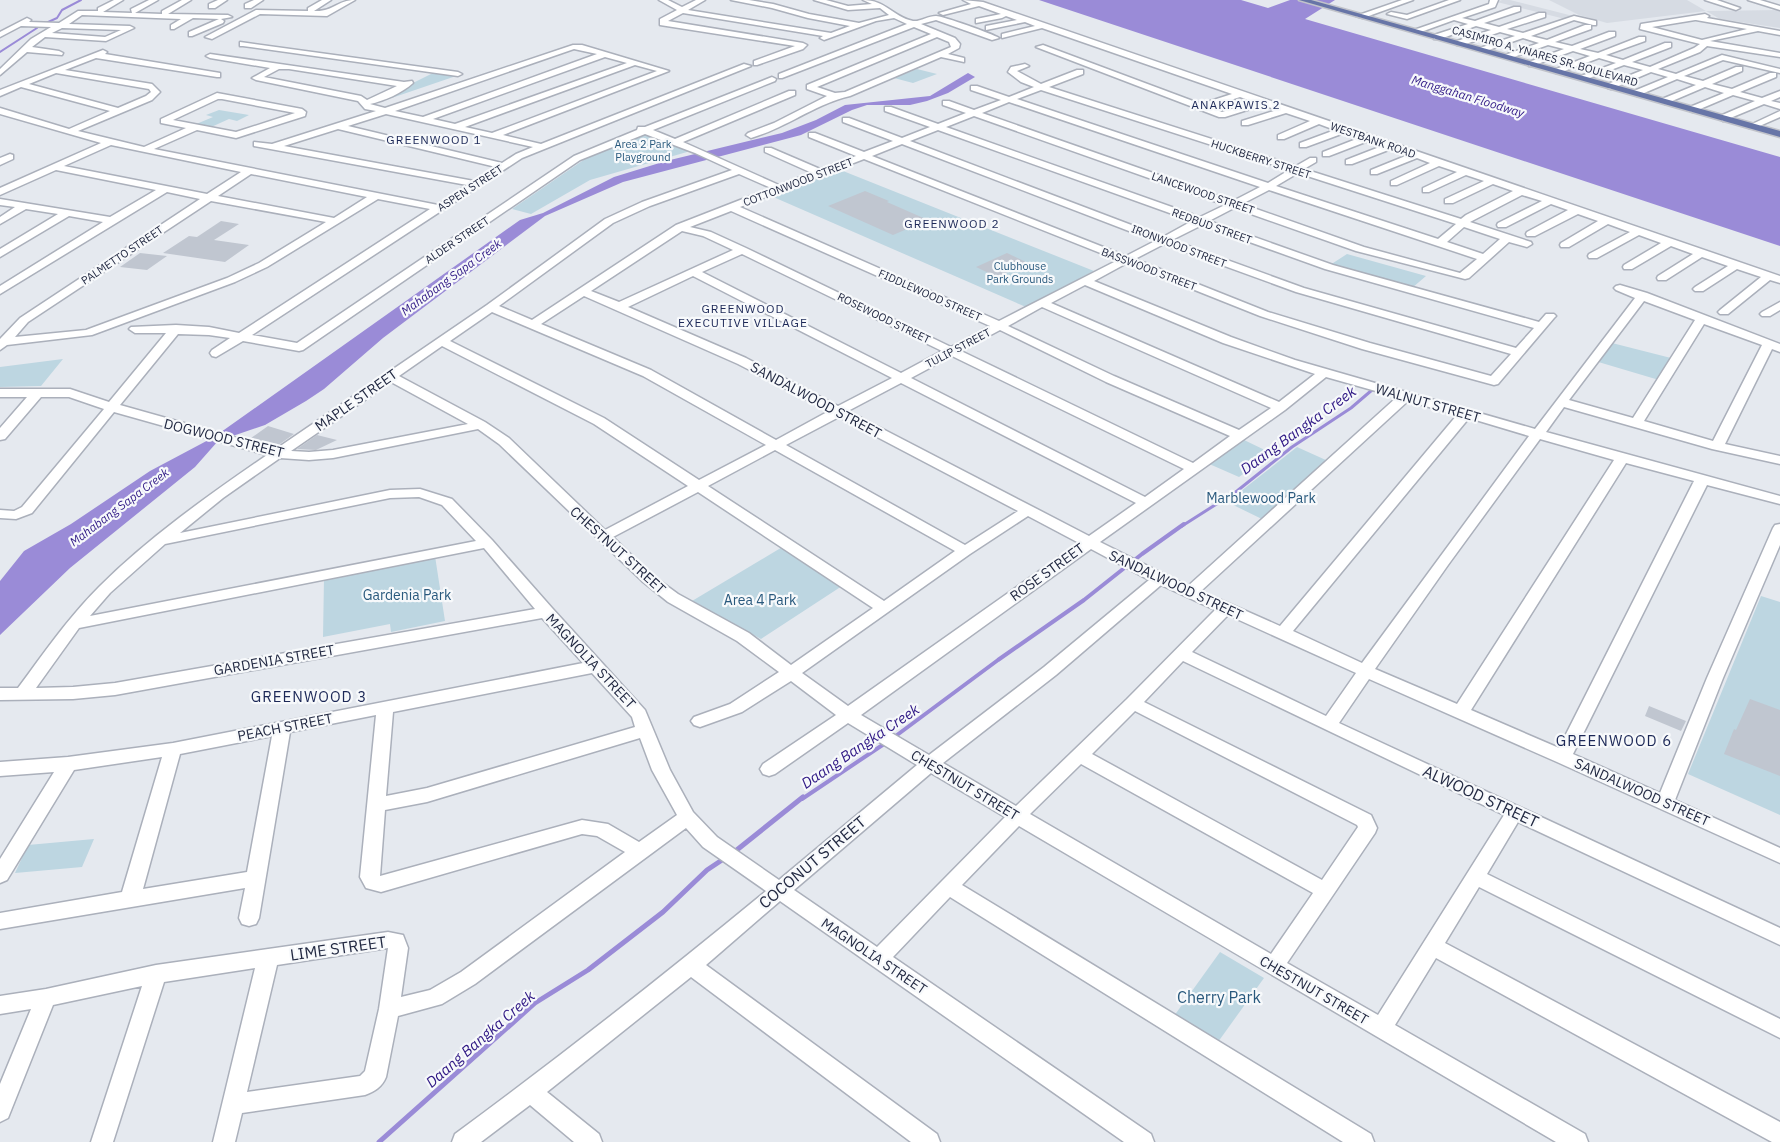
<svg xmlns="http://www.w3.org/2000/svg" width="1780" height="1142" font-family="'IBM Plex Sans',sans-serif">
	<style>
		.built { fill: #d6dbe3 }
		.green { fill: #bdd6e1 }
		.water { fill: #9a8bd7 }
		.lines { fill: none; stroke-linecap: round; stroke-linejoin: round }
		.stream-far3 { stroke: #9a8bd7; stroke-width: 2 }
		.stream-far2 { stroke: #9a8bd7; stroke-width: 3 }
		.stream-far1 { stroke: #9a8bd7; stroke-width: 4 }
		.stream { stroke: #9a8bd7; stroke-width: 5 }
		.building { fill: #c0c6d0 }
		.minor-casing { stroke: #abb0bb; stroke-width: 3 }
		.major-casing { stroke: #c1c3ca; stroke-width: 3 }
		.minor { fill: #fff; fill-rule: evenodd }
		.major { fill: #6775a7; fill-rule: evenodd }
		.labels { text-anchor: middle; dominant-baseline: central; stroke-width: 4.5; stroke-linejoin: round; paint-order: stroke }
		.far-street-label { font-size: 11px; fill: #232a43; stroke: #f7f9fb }
		.far-park-label { font-size: 11px; fill: #29597d; stroke: #f7f9fb }
		.far-water-label { font-size: 12px; font-style: italic; fill: #2e1784; stroke: #f7f9fb }
		.far-neighbourhood-label { font-size: 12px; letter-spacing: 1px; fill: #1c2857; stroke: #f7f9fb }
		.street-label { font-size: 14px; fill: #232a43; stroke: #f7f9fb }
		.park-label { font-size: 14px; fill: #29597d; stroke: #f7f9fb }
		.water-label { font-size: 15px; font-style: italic; fill: #2e1784; stroke: #f7f9fb }
		.neighbourhood-label { font-size: 15px; letter-spacing: 1px; fill: #1c2857; stroke: #f7f9fb }
		.near-street-label { font-size: 16px; fill: #232a43; stroke: #f7f9fb }
		.near-park-label { font-size: 16px; fill: #29597d; stroke: #f7f9fb }
	</style>
	<rect width="100%" height="100%" fill="#e5e9ef"/>
	<path class="built" d="M1502 0H1510L1573 16 1565 19 1497 2Z
		M1549 0H1687L1706 11 1780 10V28L1720 19 1706 11 1607 23 1579 15Z"/>
	<path class="green" d="M917 69 937 74 913 83 894 78Z
		M433 73 459 75 374 104 379 100Z
		M219 110 249 115 237 121 229 119 209 128 194 125 213 117 206 115Z
		M646 133 689 149 687 152 590 180 531 214 512 209 585 159Z
		M838 169 1094 271 1026 307 771 196Z
		M1347 254 1426 276 1412 288 1330 265Z
		M1612 343 1671 358 1659 380 1595 361Z
		M63 359 41 386 0 387V367Z
		M1242 439 1271 453 1239 477 1207 463Z
		M1297 447 1328 461 1264 520 1227 502Z
		M784 546 842 586 761 639 692 601Z
		M435 556 445 621 391 632 390 624 323 637 324 578Z
		M1761 596 1780 602V815L1688 774Z
		M94 839 82 867 15 873 28 845Z
		M1220 952 1264 978 1218 1042 1174 1016Z"/>
	<path class="water" d="M1039 0H1241L1268 8 1290 0H1335L1305 19 1780 157V246Z
		M968 73 975 77 948 93 927 101 910 105H867L852 110 801 135 623 182 545 216 383 338 324 389 306 401 265 425 218 441 195 467 70 568 0 635V581L24 551 71 524 150 471 214 437 520 220 543 213 614 177 666 161 782 133 816 120 845 105 930 96Z"/>
	<g class="lines">
		<path class="stream-far3" d="M46 23 57 18 62 10 81 0
			M0 52 37 28"/>
		<path class="stream-far2" d="M1182 526 1237 491 1292 447 1351 408 1372 390"/>
		<path class="stream-far1" d="M893 738 998 660 1084 600 1142 554 1184 524
			M802 799 887 742"/>
		<path class="stream" d="M733 853 803 797
			M379 1142 535 1003 588 970 663 912 707 870 725 858"/>
	</g>
	<path class="building" d="M865 191 889 201 887 202 928 220 893 235 828 206Z
		M221 221 239 224 214 240 249 245 225 262 163 253 189 236 197 237Z
		M140 253 167 256 147 270 120 267Z
		M1007 253 1028 263 997 277 976 267Z
		M268 426 294 434 277 446 251 438Z
		M317 435 337 440 316 450 297 449Z
		M1750 699 1780 710V776L1724 754 1734 729 1736 730Z
		M1649 706 1686 721 1681 731 1645 716Z"/>
	<g class="lines">
		<g class="minor-casing">
			<path id="minor" d="M114 0H123L103 12 132 13 131 9 149 0H158L135 13 162 14V11L182 0H191L168 14 228 15 232 17 221 19 224 21 223 23 192 36H189V32L219 19 193 18 174 29H171V25L181 19 82 15 69 24 130 26 134 28 106 41 45 37 32 47 59 51 63 53 62 55 27 52 0 75V69L31 39 51 27 21 26 0 37V32L27 18 31 20 29 22 59 23 78 11H98V8ZM62 28 121 30 105 37 52 33Z
				M218 0H227L215 8H209V4Z
				M254 0H263L251 8H245V4Z
				M322 0H331L314 11C334 12 337 0 355 0L327 16 260 14 212 39 205 37 256 10 308 11V8Z
				M659 0H668L682 7 696 0H705L688 10 831 33 850 26 808 18 772 8 731 0H749L773 4 809 14 859 23 889 15 880 8 848 10 814 0H826L848 6 872 4 863 0C886 0 893 17 913 21 920 22 928 16 936 16 943 16 993 34 999 38L992 40 936 20 921 24 955 38 960 44 959 48 948 54 964 58V62L941 57 850 96C815 104 786 128 751 138L746 135 748 133 774 123 827 96 807 89V85L931 34 914 27 782 78H779V74L907 24 894 18 876 21 824 40 820 38 823 36 683 13 668 21 803 43 807 45 803 49 757 65H754V61L795 46 660 25V19L677 10ZM937 37 949 42 951 47 845 92 835 93 817 87Z
				M963 0 983 2 1780 276V283L1770 280 1728 314H1720L1718 312 1720 310 1761 277 1737 269 1703 291H1695L1693 289 1695 287 1728 266 1702 257 1666 280H1658L1657 278 1658 276 1693 254 1671 246 1632 269H1624L1623 267 1624 265 1661 243 1639 235 1597 258H1589L1588 256 1589 254 1630 232 1608 224 1569 247H1561L1560 245 1561 243 1598 221 1578 214 1535 236H1527L1526 234 1527 232 1568 210 1551 204 1506 227H1498L1497 225 1498 223 1542 201 1522 195 1470 222 1531 242 1532 244 1527 247 1509 242 1469 278 1465 279 1356 251 1234 208 1209 221 1333 265 1539 322 1546 314H1554L1556 316 1554 318 1498 384 1494 385 1362 349 1260 316 1127 263 1094 281 1231 337 1295 360 1535 429 1635 298 1616 290 1614 288 1616 286 1620 285 1647 293 1780 344V352L1772 349 1725 444 1780 456V464L1712 449 1564 407 1546 432 1780 496V504L1707 485 1573 754 1660 793 1707 678 1773 528 1775 525 1780 524V545L1723 678 1675 800 1780 848V863L1557 762 1369 679 1339 723 1780 928V945L1518 822 1487 874 1780 1019V1038L1479 887 1445 943 1780 1122V1142H1772L1436 958 1395 1025 1585 1134 1588 1142H1556L1019 826 962 885 1371 1134 1374 1142H1343L950 897 893 957 1151 1134 1154 1142H1124L780 901 706 965 937 1134 940 1142H911L691 977 547 1092 599 1134 602 1142H574L530 1105 481 1142H452L455 1134C561 1056 664 975 766 891L703 847 686 828 475 984 442 1004 398 1016 386 1077C382 1087 375 1091 365 1095L242 1113 235 1142H213L255 968 164 982 113 1142H91L142 986 53 1005 8 1118 0 1122V1084L31 1009 0 1014V996L46 989 156 965 388 932 403 935 408 948 401 997 430 990 461 972 625 852 597 836 582 834 381 892 366 888 360 877 376 715 290 732 259 918 256 924 249 926 242 924 239 918 245 888 0 929V913L122 892 162 757 74 770 7 880 0 883V859L54 772 0 776V762L68 757 173 743 583 663 542 618 115 695 73 699 0 700V688H18C44 653 68 618 99 587 149 537 209 495 267 455L114 412 32 513 16 519 0 518V510L14 511 22 507 104 409 69 397H41L5 439 0 440V428L27 397H0V389H70L109 402 166 333H135L129 329 131 327 176 325 209 327 239 333 430 209 378 199 267 267 235 282 92 335 7 345 0 350V339L20 318 200 199 167 192 0 294V286L103 222 69 216 0 257V249L58 214 26 209 0 224V217L15 207 0 205V199L110 217 156 190 56 170 0 195V188L101 143 0 114V108L69 129 110 111 21 87 0 96V90L103 50 107 52 105 54 220 73V77H217L96 58 65 70 152 84 160 92 152 100 78 131 144 147 186 128 161 123V119L217 93 302 109 306 112 305 116 236 138 197 130 154 149 438 205 467 185 254 146V142L272 144 376 111 365 109 358 101 256 80 252 78 270 68 210 58 206 56 210 54 404 82 412 81 413 83C402 93 384 101 370 104L385 108 573 45H582L669 71 503 135 541 144 744 64 751 66 522 158 252 335 297 343 574 156 637 130 638 127H645L772 77 776 79 775 81 653 130 675 139 789 91H795V95L683 142 779 185 812 173 765 152V148H771L820 169 856 156 809 137V133H815L864 152 893 141 843 122V118H849L902 138 930 127 885 111V107H891L938 124 966 113 943 105V101H949L974 110 1001 100 971 90V86H977L1009 97 1034 87 1021 82 1008 72 1011 67 1025 64 1029 66 1017 71 1041 84 1077 70H1083V74L1049 87 1296 166 1310 158H1316V162L1304 169 1461 219 1466 215 1513 191 1493 184 1453 203H1445V199L1484 181 1466 175 1429 192H1423V188L1457 172 1439 166 1397 185H1391V181L1430 163 1417 158 1377 174H1371V170L1408 155 1391 149 1352 164H1346V160L1382 146 1368 141 1329 156H1323V152L1359 138 1344 133 1306 147H1300V143L1335 130 1319 124 1284 139H1278V135L1310 121 1286 113 1248 125H1242V121L1277 110 1263 105 1225 117H1219L1036 47 1043 45 1201 104 1232 94 1042 28 1002 38V34L1035 26 1025 22 986 30V26L1017 20 1006 16 1002 18 976 23V19L1001 14 979 6 943 15 939 13 971 4ZM574 49 597 54 423 117 395 111ZM605 57 627 63 455 124 433 119ZM635 65 657 71 492 133 465 127ZM279 69H289L397 86 367 100 361 96 264 77ZM56 73 149 89 151 92 146 96 118 108 29 84ZM1041 90 1289 170 1268 183 1017 99ZM1240 97 1254 102 1222 112 1209 107ZM218 99H222L295 113 236 132 173 120ZM1009 102 1260 187 1233 201 982 113ZM386 114 533 147 516 154 502 163 348 126ZM974 116 1225 205 1200 217 946 127ZM338 129 496 167 474 181 284 146ZM938 130 1192 221 1163 237 910 141ZM645 134 695 153 732 170 642 202 605 219 487 305 276 449 120 405 178 334 209 335 230 338 212 350 210 353 212 356 216 357 243 341 299 351 303 350 580 160ZM902 144 1155 241 1126 256 872 156ZM111 145 241 172 207 194 64 166ZM864 159 1118 260 999 321 740 207ZM1298 173 1456 224 1438 239 1276 186ZM251 174 367 197 334 218 218 196ZM739 174 771 188 676 225 532 320 499 306 613 223 650 206ZM1269 190 1477 259 1460 273 1364 247 1242 204ZM211 201 326 222 259 263 227 278 86 330 15 337 28 322ZM731 211 990 326 951 347 746 248 711 232 690 227ZM1202 225 1325 269 1534 328 1516 348 1304 288 1172 240ZM1464 227 1500 239 1483 254 1447 242ZM682 231 703 236 733 250 619 302 591 291ZM1164 244 1296 292 1511 354 1491 376 1370 343 1268 312 1135 259ZM742 254 942 351 901 373 702 272ZM693 276 892 378 838 406 746 358 628 307ZM1085 285 1223 343 1315 374 1279 402 1051 303ZM584 296 738 364 829 411 776 440 651 370 541 324ZM1644 301 1695 320 1633 418 1569 400ZM1042 307 1271 408 1239 430 1114 376 1008 326ZM492 312 643 376 766 445 699 480 604 418 450 341ZM1704 324 1762 345 1713 441 1644 421ZM1000 330 1106 382 1230 436 1193 463 961 351ZM442 346 594 424 688 486 605 530 509 438 485 422 399 376ZM952 356 1184 469 1145 497 911 378ZM1326 377 1397 397 1188 586 1100 542 1285 410ZM391 382 468 424 333 450 309 452 291 451ZM901 383 1136 503 1089 536 848 411ZM1408 401 1457 415 1280 626 1201 591ZM839 417 1018 511 965 545 786 445ZM1469 418 1529 436 1362 663 1293 631ZM478 429 499 444 642 581 668 602 737 641 779 672 730 704 694 717 691 721 694 725 700 727 742 712 791 681 836 715 763 764 760 769 763 774 769 776 775 774 848 723 917 765 779 880 717 837 693 812 670 770 645 710 552 608 492 540 452 499 420 489 390 490 180 533 223 498 280 458 309 460 333 458ZM1540 439 1614 460 1457 704 1375 669 1448 565ZM775 450 955 551 884 601 708 486ZM1626 463 1694 481 1559 748 1471 710ZM698 492 873 608 791 665 749 633 678 594 652 575 613 537ZM419 497 442 505 476 541 90 616 110 593 165 544 390 498ZM1028 516 1079 543 848 706 802 673 970 554ZM484 548 535 609 115 683 73 687 36 688 79 628ZM1091 549 1149 580 1044 667 929 755 861 715ZM1161 585 1215 610 1127 699 1016 806 943 763 1056 675ZM1228 615 1356 673 1326 716 1192 652ZM1183 661 1504 815 1378 1015 1287 963 1375 833 1377 828 1371 815 1144 702ZM592 673 632 717 635 727 427 788 386 796 393 712ZM1135 711 1357 825 1358 827 1322 880 1092 754ZM272 736 247 872 143 889 180 754ZM640 738 652 770 677 815 639 842 608 824 582 820 380 876 385 810 427 802ZM1081 764 1313 893 1271 954 1030 814ZM931 773 1005 817 877 947 794 890ZM388 948 379 1009 365 1071 360 1076 247 1092 277 965Z
				M1402 0H1413L1363 18 1356 16Z
				M1449 0H1460L1407 19 1387 14 1391 12 1407 15Z
				M1490 0H1498L1495 7 1462 18 1475 21 1514 7H1520V11L1484 23 1499 27 1539 13H1545V17L1507 29 1523 33 1574 16 1596 21V25H1593L1574 20 1531 36 1547 40 1585 25H1591V29L1555 42 1572 46 1609 32H1615V36L1580 49 1598 53 1639 37H1645V41L1606 55 1623 60 1665 43H1671V47L1632 62 1650 67 1694 48 1700 44 1640 29 1641 24 1705 14 1709 16 1707 18 1780 31V35L1758 31 1710 41 1780 53V57L1707 46 1700 52 1658 69 1676 74 1722 55 1780 69V73L1723 60 1684 76 1703 81 1736 67H1742V71L1712 84 1732 89 1770 73H1776V77L1740 92 1762 98 1780 91V97L1771 101 1780 103V109L1764 104 1723 121 1719 118 1720 116 1755 101 1733 95 1693 112 1690 111V107L1724 93 1705 87 1665 104 1661 101 1662 99 1696 85 1677 79 1637 96 1633 93 1634 91 1668 77 1651 72 1611 89 1608 88V84L1643 70 1624 65 1584 80 1580 78 1581 76 1616 63 1599 58 1559 73H1556V69L1590 56 1573 51 1532 66H1529V62L1564 49 1548 45 1508 59 1504 57 1505 55 1539 43 1523 38 1483 52 1479 50 1480 48 1515 36 1500 32 1463 45H1457V41L1491 30 1476 26 1440 39H1434V35L1468 24 1454 20 1418 33 1411 31 1489 4ZM1695 20H1696L1747 29 1702 40 1652 27Z
				M1705 0H1717L1740 8 1736 10Z
				M1748 0H1760L1780 6V10Z
				M240 42 458 72 462 74 458 76 243 46H240Z
				M1780 111V117L1755 128H1749L1748 126Z
				M10 154 13 155V159L0 165V158Z
				M1780 302V310L1770 316H1762L1760 314 1762 312Z"/>
		</g>
		<g class="major-casing">
			<path id="major" d="M1299 0H1311L1780 131V137Z"/>
		</g>
		<use href="#minor" class="minor"/>
		<use href="#major" class="major"/>
	</g>
	<g class="labels">
		<g class="far-street-label">
			<text transform="translate(1545 56) rotate(16)">CASIMIRO A. YNARES SR. BOULEVARD</text>
			<text transform="translate(1373 140) rotate(19)">WESTBANK ROAD</text>
			<text transform="translate(1261 159) rotate(18)">HUCKBERRY STREET</text>
			<text transform="translate(798 182) rotate(-21)">COTTONWOOD STREET</text>
			<text transform="translate(470 188) rotate(-33)">ASPEN STREET</text>
			<text transform="translate(1203 193) rotate(19)">LANCEWOOD STREET</text>
			<text transform="translate(1212 226) rotate(20)">REDBUD STREET</text>
			<text transform="translate(457 240) rotate(-34)">ALDER STREET</text>
			<text transform="translate(1179 246) rotate(21)">IRONWOOD STREET</text>
			<text transform="translate(122 255) rotate(-34)">PALMETTO STREET</text>
			<text transform="translate(1149 269) rotate(21)">BASSWOOD STREET</text>
			<text transform="translate(930 295) rotate(24)">FIDDLEWOOD STREET</text>
			<text transform="translate(884 318) rotate(26)">ROSEWOOD STREET</text>
			<text transform="translate(958 348) rotate(-28)">TULIP STREET</text>
		</g>
		<g class="far-park-label">
			<text x="643" y="144">Area 2 Park<tspan x="643" dy="13">Playground</tspan></text>
			<text x="1020" y="266">Clubhouse<tspan x="1020" dy="13">Park Grounds</tspan></text>
		</g>
		<g class="far-water-label">
			<text transform="translate(1468 96) rotate(17)">Manggahan Floodway</text>
			<text transform="translate(451 277) rotate(-36)">Mahabang Sapa Creek</text>
			<text transform="translate(119 507) rotate(-37)">Mahabang Sapa Creek</text>
		</g>
		<g class="far-neighbourhood-label">
			<text x="1236" y="104">ANAKPAWIS 2</text>
			<text x="434" y="139">GREENWOOD 1</text>
			<text x="952" y="223">GREENWOOD 2</text>
			<text x="743" y="308">GREENWOOD<tspan x="743" dy="14">EXECUTIVE VILLAGE</tspan></text>
		</g>
		<g class="street-label">
			<text transform="translate(356 400) rotate(-35)">MAPLE STREET</text>
			<text transform="translate(816 400) rotate(28)">SANDALWOOD STREET</text>
			<text transform="translate(1428 403) rotate(16)">WALNUT STREET</text>
			<text transform="translate(224 438) rotate(14)">DOGWOOD STREET</text>
			<text transform="translate(618 550) rotate(42)">CHESTNUT STREET</text>
			<text transform="translate(1047 572) rotate(-36)">ROSE STREET</text>
			<text transform="translate(1176 585) rotate(25)">SANDALWOOD STREET</text>
			<text transform="translate(274 660) rotate(-10)">GARDENIA STREET</text>
			<text transform="translate(591 661) rotate(47)">MAGNOLIA STREET</text>
			<text transform="translate(285 727) rotate(-11)">PEACH STREET</text>
			<text transform="translate(965 785) rotate(31)">CHESTNUT STREET</text>
			<text transform="translate(1642 792) rotate(24)">SANDALWOOD STREET</text>
			<text transform="translate(874 956) rotate(34)">MAGNOLIA STREET</text>
			<text transform="translate(1314 990) rotate(30)">CHESTNUT STREET</text>
		</g>
		<g class="park-label">
			<text x="1261" y="498">Marblewood Park</text>
			<text x="407" y="595">Gardenia Park</text>
			<text x="760" y="600">Area 4 Park</text>
		</g>
		<g class="water-label">
			<text transform="translate(1298 430) rotate(-36)">Daang Bangka Creek</text>
			<text transform="translate(860 746) rotate(-34)">Daang Bangka Creek</text>
			<text transform="translate(480 1039) rotate(-41)">Daang Bangka Creek</text>
		</g>
		<g class="neighbourhood-label">
			<text x="309" y="696">GREENWOOD 3</text>
			<text x="1614" y="740">GREENWOOD 6</text>
		</g>
		<g class="near-street-label">
			<text transform="translate(1481 796) rotate(25)">ALWOOD STREET</text>
			<text transform="translate(812 862) rotate(-40)">COCONUT STREET</text>
			<text transform="translate(338 948) rotate(-8)">LIME STREET</text>
		</g>
		<g class="near-park-label">
			<text x="1219" y="997">Cherry Park</text>
		</g>
	</g>
</svg>
